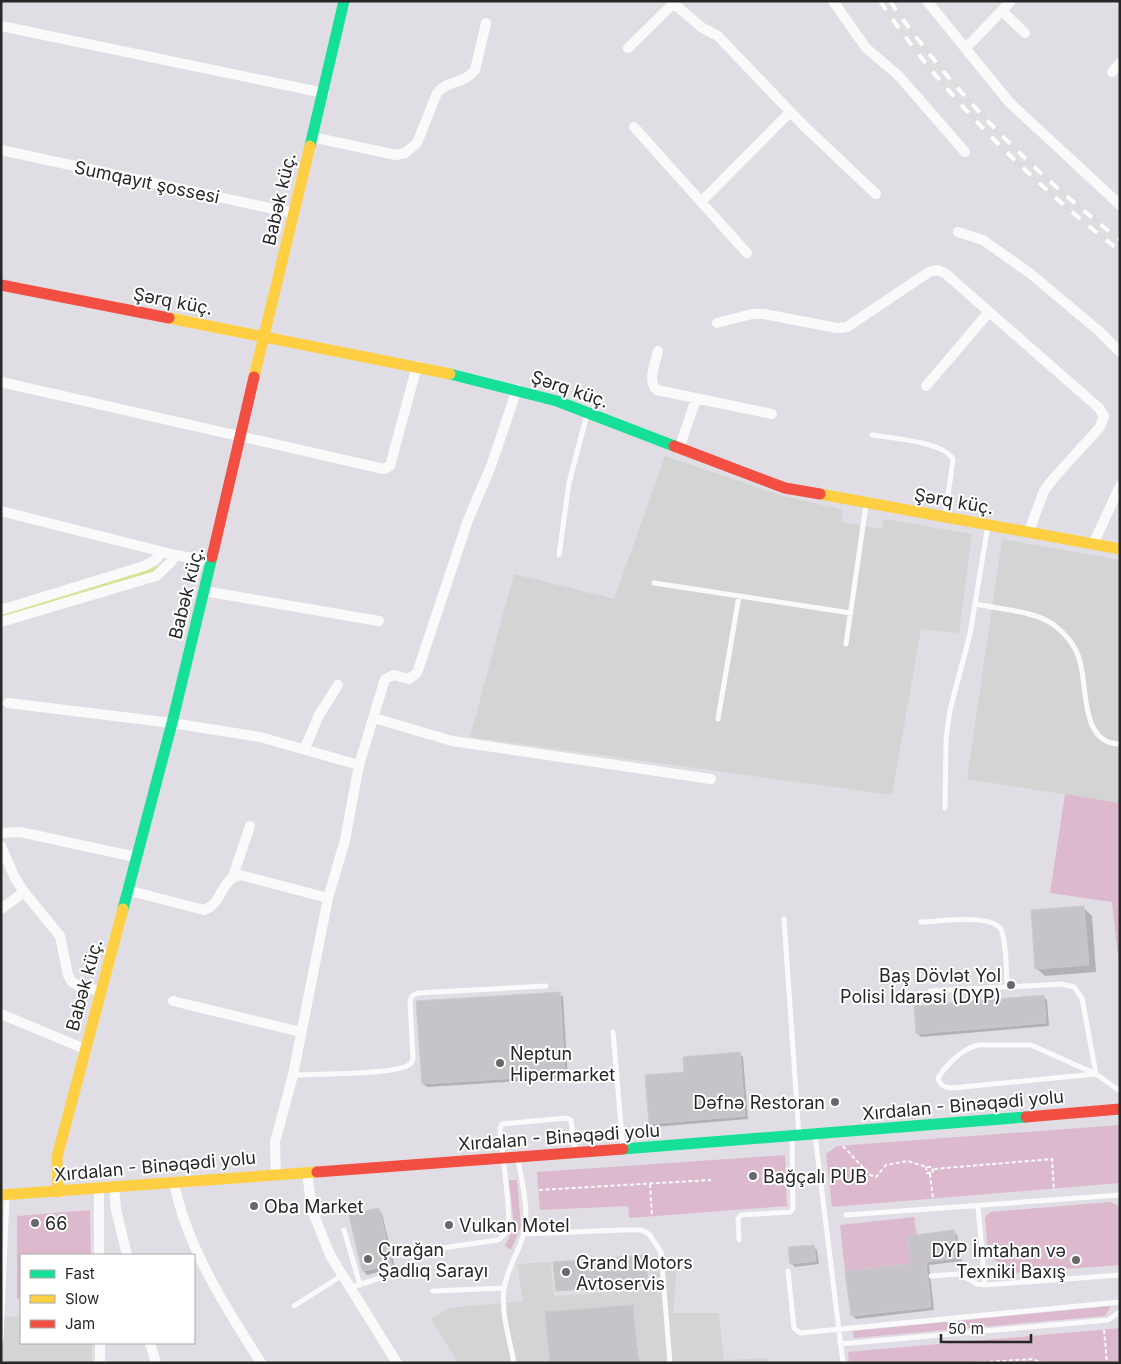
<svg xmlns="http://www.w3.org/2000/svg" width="1121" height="1364" font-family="Inter,sans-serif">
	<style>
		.industrial { fill: #d2d5d4 }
		.green { fill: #ddb9ce }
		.shadow { fill: #0003 }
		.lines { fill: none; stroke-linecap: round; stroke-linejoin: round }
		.stream { stroke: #dbe196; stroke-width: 4 }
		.building { fill: #c6c4c9; stroke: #cccacf }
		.path { stroke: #fafafb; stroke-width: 2; stroke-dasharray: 4 2.5; stroke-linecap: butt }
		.lane { stroke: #fafafb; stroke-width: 5 }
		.street { stroke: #fafafb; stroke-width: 10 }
		.fast { stroke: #16e098; stroke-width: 11 }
		.slow { stroke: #ffcf43; stroke-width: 11 }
		.jam { stroke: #f24e42; stroke-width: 11 }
		.rail-casing { stroke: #dcdddc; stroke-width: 5.5 }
		.rail { stroke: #fff; stroke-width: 4; stroke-dasharray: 11; stroke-linecap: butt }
		.poi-dot { fill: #686769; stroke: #fff; stroke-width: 2 }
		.labels { text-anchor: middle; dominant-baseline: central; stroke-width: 4; stroke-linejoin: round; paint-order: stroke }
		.street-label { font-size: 18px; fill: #272727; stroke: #fff }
		.poi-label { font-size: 18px; fill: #272727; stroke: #fff; text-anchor: start }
	</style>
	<rect width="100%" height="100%" fill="#e0dee4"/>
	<path class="industrial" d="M665 456 780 495 843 510 841 522 882 529 884 519 972 534 959 633 921 629 892 795 470 737 514 574 614 599Z
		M1002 539 1120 560V803L967 779Z
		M551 1262 554 1296 651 1289 650 1269 677 1267 673 1313H719L724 1360 768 1358V1363H458L431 1319 448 1308 523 1301 517 1264Z
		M1 1316 21 1317V1343H92V1363H1Z"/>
	<path class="green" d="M1065 794 1120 803V974L1112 902 1050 893Z
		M1120 1125V1183L832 1207 826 1154 837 1146Z
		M785 1155 787 1206 629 1218 628 1206 540 1210 537 1172Z
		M509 1180H517L521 1226 511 1250 505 1246 514 1226Z
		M1111 1202 1120 1207V1265L1010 1273 988 1254 985 1218 990 1212Z
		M90 1210 91 1255H21V1299H17V1216Z
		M914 1217 917 1235 908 1236 911 1264 845 1271 840 1225Z
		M1111 1306 1105 1316 854 1338 853 1331Z
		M1120 1328V1363H849L848 1352Z"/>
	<path class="shadow" d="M1084 908 1092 916 1096 972 1045 976 1036 968Z
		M559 994 563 997 568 1078 427 1087 423 1084Z
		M1043 996 1047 1000 1049 1026 921 1037 917 1033Z
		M739 1053 743 1057 748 1119 654 1127 651 1123 686 1073Z
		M379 1210 382 1214 395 1268 367 1275 363 1271 350 1216Z
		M953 1232 957 1235 962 1261 929 1265 934 1310 856 1319 852 1315Z
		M813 1246 817 1250 819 1264 795 1267 791 1263Z
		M645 1256 649 1285 557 1291Z
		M632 1306 639 1363H551Z"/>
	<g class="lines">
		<path class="stream" d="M1 616 159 568"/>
	</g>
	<path class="building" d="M1084 906 1089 965 1035 969 1031 910Z
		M560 992 565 1075 422 1084 416 1001Z
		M1044 995 1046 1023 916 1034 914 1006Z
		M740 1052 745 1116 649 1124 645 1075 684 1072 683 1057Z
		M379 1208 392 1265 362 1271 349 1215Z
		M954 1230 959 1258 926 1262 931 1307 851 1316 845 1271 911 1264 908 1236Z
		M814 1245 816 1261 790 1264 788 1247Z
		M645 1255 648 1284 556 1291 553 1262Z
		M633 1305 638 1363H550L545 1312Z"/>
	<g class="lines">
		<path class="path" d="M843 1146 870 1175 876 1177 886 1165 908 1161 926 1167H932L933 1173H927L926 1167
			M934 1169 1052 1159 1054 1191
			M930 1174 933 1199
			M650 1184 652 1216
			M539 1190 711 1180
			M1104 1330 1107 1363
			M970 1363 1032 1359 1043 1363"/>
		<path class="lane" d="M872 435C890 438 947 442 953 460L945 517
			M559 555 569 483 587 414
			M654 583 851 613
			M976 604C998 609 1036 611 1054 625 1067 635 1078 649 1081 666 1087 692 1082 744 1120 744
			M846 644 866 505
			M718 719 739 596
			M945 808 946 739 950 710 970 634 988 525
			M784 919 799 1136
			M921 922C939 922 996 912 1002 932 1007 949 1006 970 1007 987
			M930 991 1061 984 1074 987 1082 998 1096 1074 1120 1091
			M613 1032 623 1149
			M979 1045H1031L1096 1074 952 1088C944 1087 940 1086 938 1078 946 1065 964 1047 979 1045Z
			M293 1075C313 1074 399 1075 410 1064 412 1063 413 1059 413 1058L410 1001 412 996 418 993 546 986
			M815 1135 843 1363
			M978 1206 985 1285
			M846 1215 1120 1195
			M344 1230 360 1285
			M524 1234 622 1230H641L649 1234 661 1252 670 1363
			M739 1240 738 1219 741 1215 791 1212 793 1208 792 1137
			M414 1252 498 1240C502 1237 506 1234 508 1229 512 1217 501 1146 500 1128L502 1124 566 1118 571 1120 575 1151
			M788 1271 794 1328 800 1333 1120 1302
			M931 1276 960 1274 977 1284 985 1285 1120 1275
			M349 1288 393 1274
			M433 1291 504 1288
			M294 1306 341 1276
			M1 1340 7 1195
			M840 1344 1108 1320 1120 1312
			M514 1363C510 1340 501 1314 504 1290 506 1270 518 1254 523 1236 530 1211 522 1183 518 1159"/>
		<path class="street" d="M671 1 701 27 718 36 804 126 876 194
			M833 1 866 48 898 75 965 152
			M927 1 1009 102 1120 205
			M1003 12 1025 33
			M1 26 324 93
			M628 48 673 4
			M966 48 1011 1
			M1112 72 1120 63
			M634 127 747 253
			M312 137 396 155 405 153 417 143 437 93C447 80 465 84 475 70L486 23
			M1 150 293 213
			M701 202 790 112
			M958 232 983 240 1031 274 1099 331 1120 352
			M717 323 752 314H764L837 328 847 327 929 272 938 270 946 274 1099 408 1104 416 1100 427 1052 480 1044 491 1029 531
			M658 351C655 364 647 381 657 390L772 414
			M1 382 384 469 390 466 417 366
			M926 386 989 312
			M679 449 696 399
			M1 511 175 555 211 561
			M1093 544 1120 486
			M204 591 379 621
			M1 610 144 566 154 561 162 552
			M1 622 156 576 171 562 175 555
			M8 703 172 723 260 737 359 765
			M374 718 452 741 711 779
			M305 748 319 715 338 685
			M1 833 20 832 136 857
			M1 846 15 878 24 892 60 936 68 975 72 982 79 986 100 991
			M233 876 250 826
			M127 890 204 910C223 904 220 879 240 875L328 898
			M1 909 24 892
			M173 1001 301 1032
			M1 1014 85 1049
			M307 1173 312 1210 330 1255 397 1363
			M276 1174 275 1142 293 1075 328 898 345 840 359 765 385 679 394 675 409 679 417 673 468 520 491 466 517 389
			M174 1182C186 1246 226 1308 261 1363
			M114 1187 116 1210 127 1255
			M99 1188V1255
			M100 1343V1363
			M150 1343 156 1363"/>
		<path class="fast" d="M310 146 344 1
			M450 374 557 401 674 446
			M123 909 172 723 212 557
			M623 1149 1026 1117"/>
		<path class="slow" d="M169 318 450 374
			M254 377 310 146
			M820 494 1120 549
			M58 1192 57 1157 123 909
			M1 1195 317 1172"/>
		<path class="jam" d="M1 285 169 318
			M674 446 785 488 820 494
			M212 557 254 377
			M1026 1117 1120 1109
			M317 1172 623 1149"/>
		<g class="rail-casing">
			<path id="rail" d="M880 1C945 98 1029 180 1120 251
				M890 1C954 94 1032 171 1120 240"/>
		</g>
		<use href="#rail" class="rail"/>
	</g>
	<g class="poi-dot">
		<circle cx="1011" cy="985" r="5"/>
		<circle cx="500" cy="1063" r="5"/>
		<circle cx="835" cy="1102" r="5"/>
		<circle cx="753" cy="1176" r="5"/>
		<circle cx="254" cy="1206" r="5"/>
		<circle cx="35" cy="1223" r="5"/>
		<circle cx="449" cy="1225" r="5"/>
		<circle cx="368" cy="1259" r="5"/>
		<circle cx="1076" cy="1260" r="5"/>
		<circle cx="566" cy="1272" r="5"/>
	</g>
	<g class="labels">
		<g class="street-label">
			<text transform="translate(147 182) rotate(12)">Sumqayıt şossesi</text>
			<text transform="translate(279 199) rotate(-77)">Babək küç.</text>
			<text transform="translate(173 301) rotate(11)">Şərq küç.</text>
			<text transform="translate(570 389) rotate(19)">Şərq küç.</text>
			<text transform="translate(954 501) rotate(10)">Şərq küç.</text>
			<text transform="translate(186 593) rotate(-76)">Babək küç.</text>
			<text transform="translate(84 985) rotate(-75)">Babək küç.</text>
			<text transform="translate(963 1105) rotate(-5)">Xırdalan - Binəqədi yolu</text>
			<text transform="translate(559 1137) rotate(-4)">Xırdalan - Binəqədi yolu</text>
			<text transform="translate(155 1166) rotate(-5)">Xırdalan - Binəqədi yolu</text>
		</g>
		<g class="poi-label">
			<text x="1001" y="975" text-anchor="end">Baş Dövlət Yol<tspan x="1001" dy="21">Polisi İdarəsi (DYP)</tspan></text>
			<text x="510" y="1053">Neptun<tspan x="510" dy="21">Hipermarket</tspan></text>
			<text x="825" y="1102" text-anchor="end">Dəfnə Restoran</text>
			<text x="763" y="1176">Bağçalı PUB</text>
			<text x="264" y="1206">Oba Market</text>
			<text x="45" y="1223">66</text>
			<text x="459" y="1225">Vulkan Motel</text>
			<text x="378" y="1249">Çırağan<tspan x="378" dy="21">Şadlıq Sarayı</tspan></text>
			<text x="1066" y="1250" text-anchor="end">DYP İmtahan və<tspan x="1066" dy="21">Texniki Baxış</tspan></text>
			<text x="576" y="1262">Grand Motors<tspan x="576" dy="21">Avtoservis</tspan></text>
		</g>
	</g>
	<rect width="1121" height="1364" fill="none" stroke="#272727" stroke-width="5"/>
	<rect x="20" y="1254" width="175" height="90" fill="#ffffff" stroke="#a9a9a9"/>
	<rect x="30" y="1270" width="25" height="8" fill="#16e098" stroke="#a9a9a9"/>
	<text x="65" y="1279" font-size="15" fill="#272727">Fast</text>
	<rect x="30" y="1295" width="25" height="8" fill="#ffcf43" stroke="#a9a9a9"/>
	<text x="65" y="1304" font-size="15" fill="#272727">Slow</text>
	<rect x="30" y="1320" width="25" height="8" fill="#f24e42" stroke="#a9a9a9"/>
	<text x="65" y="1329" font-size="15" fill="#272727">Jam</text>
	<path d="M941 1334v8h90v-8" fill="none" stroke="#272727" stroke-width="2.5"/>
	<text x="948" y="1334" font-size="15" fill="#272727" stroke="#ffffff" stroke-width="4" paint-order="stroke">50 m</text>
</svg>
